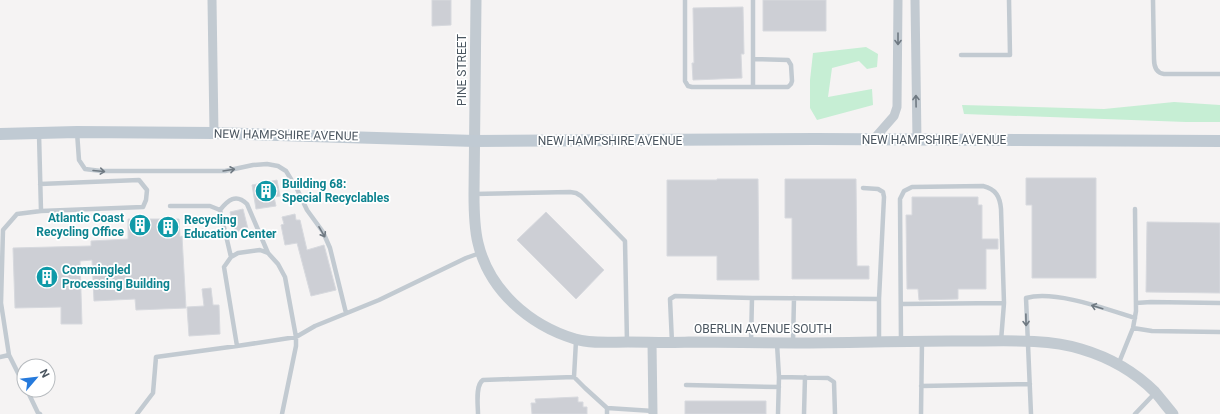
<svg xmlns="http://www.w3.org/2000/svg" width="1220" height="414" font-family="Roboto,sans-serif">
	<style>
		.green { fill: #c6eed4 }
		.building { fill: #cdcfd5; stroke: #d7d9de }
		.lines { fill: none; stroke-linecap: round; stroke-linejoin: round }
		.service { stroke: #c2cad1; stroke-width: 4.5 }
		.minor { stroke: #c2cad1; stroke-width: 9 }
		.tertiary { stroke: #c2cad1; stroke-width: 11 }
		.secondary { stroke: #c0cad3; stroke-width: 12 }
		.oneway { stroke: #6f7982 }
		.labels { text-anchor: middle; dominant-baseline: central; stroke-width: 3.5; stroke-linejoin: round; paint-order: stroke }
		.street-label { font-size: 12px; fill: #4b5660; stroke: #fff }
		.culture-label { font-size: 12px; font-weight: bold; fill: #0d838f; stroke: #fff; text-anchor: start }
	</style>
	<rect width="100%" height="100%" fill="#f5f3f3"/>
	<path class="green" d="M866 47 878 54 877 67 867 69 859 61 832 68 828 97 872 89 873 105 817 120 810 108V80L813 53Z
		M1174 102 1220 105V122H1186L964 114 962 105 1104 109Z"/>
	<path class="building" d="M432 0H451V25L432 26Z
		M763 0H826V31H763Z
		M743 7 744 54H741L742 78 693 80 692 63H694L693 8Z
		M1026 178H1096V278H1032V205H1026Z
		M717 179H758L759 280H717V256H667V180H717Z
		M785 179H856L857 266H869V279H792V218H785Z
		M277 180 280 196 274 197 276 206 256 209 252 185Z
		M912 197H978V205H982V239H998V249H986V289H958V299L919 300 918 289H907L906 215H912Z
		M243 209 248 229 235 232 230 212Z
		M546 212 604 270 576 299 517 240Z
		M295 214 296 220H300L307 250 324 245 336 290 311 296 297 243 285 245 281 225 284 224 282 217Z
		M128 219H179L180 237 182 236 186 308 136 310 135 299 94 301 92 260 80 261 82 324H61V307L15 308 13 248 91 246V241L128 239Z
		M1147 222 1220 223V293L1146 292Z
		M211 288 213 305H219L220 334 189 336 187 307 204 306 202 289Z
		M578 397V402H583V407H587V414H532L531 403H536L535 399Z
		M685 401H766V414H685Z"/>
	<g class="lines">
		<path class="service" d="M685 0V81L688 86 692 87H788L791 84 792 81 791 65 788 60 753 59V0
			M1153 0 1154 59C1154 67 1156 73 1164 74H1220
			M961 55H1010L1009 0
			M753 59V86
			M77 132 79 160 85 169 101 171H225L253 165 267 164 278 166 286 171 297 189 307 210 323 232 330 248 346 313
			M40 184 139 180 147 190 146 200 143 207 41 211
			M863 188 878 189 883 192 884 197 879 299V342
			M474 194 570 192 576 193 581 196 625 241 627 342
			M170 206H210L220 210
			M231 257 220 210C228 200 236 193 247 204L268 253
			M752 298 879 299
			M1136 303 1151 302 1220 303
			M901 304 1004 303
			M1133 328 1152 331 1220 332
			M576 341 574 377 585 388 607 408
			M901 342 900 199 904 191 912 187 983 186C996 189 1000 197 1001 209L1004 303 1001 341
			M672 343 670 299 675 296 752 298 751 342
			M793 343 794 298
			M777 344 779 377 778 414
			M237 346 224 267 231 257 238 253 260 250 268 253 278 264 285 277 296 337V346L282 414
			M0 357 9 355
			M1118 365 1133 328 1136 311 1135 209
			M779 377 828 378 834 382 835 414
			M24 385 9 355 1 303 3 230 17 214 41 211 39 134
			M686 385 779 387
			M921 386 1030 384
			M27 390 38 413 40 414
			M137 414 153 393 156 357 237 346 296 337 315 326 379 300 466 258 480 253
			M478 414C478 405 475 385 483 380L574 377
			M607 414V408L653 411
			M804 414 805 377
			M921 414 922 341
			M1031 414 1026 298C1055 290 1106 309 1135 318
			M1135 414 1155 393"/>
		<path class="minor" d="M212 0 214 133
			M915 0 917 140
			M873 140 894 116 897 107 898 0
			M652 343 653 414"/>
		<path class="tertiary" d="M476 0 474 194C474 210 474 227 478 243 489 290 529 325 575 339 591 344 611 342 628 342 648 342 669 343 689 342 724 342 760 343 795 343 847 343 899 341 951 341 991 342 1043 337 1081 349 1108 357 1135 372 1155 392 1161 399 1167 407 1173 414"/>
		<path class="secondary" d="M0 134 77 132 214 133 475 141 815 139 1220 141"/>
	</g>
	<defs><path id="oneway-shaft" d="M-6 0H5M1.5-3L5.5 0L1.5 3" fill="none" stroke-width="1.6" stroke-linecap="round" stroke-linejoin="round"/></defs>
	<g class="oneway">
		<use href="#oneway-shaft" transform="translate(898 39) rotate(90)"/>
		<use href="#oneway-shaft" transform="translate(916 101) rotate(-91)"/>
		<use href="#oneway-shaft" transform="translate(229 170) rotate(-9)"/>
		<use href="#oneway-shaft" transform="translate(99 171) rotate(5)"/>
		<use href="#oneway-shaft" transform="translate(322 232) rotate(60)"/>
		<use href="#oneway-shaft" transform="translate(1097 307) rotate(-163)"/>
		<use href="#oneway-shaft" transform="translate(1026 320) rotate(89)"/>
	</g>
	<defs>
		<g id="building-disc" transform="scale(1.15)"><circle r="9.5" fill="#0f9aa8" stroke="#fff"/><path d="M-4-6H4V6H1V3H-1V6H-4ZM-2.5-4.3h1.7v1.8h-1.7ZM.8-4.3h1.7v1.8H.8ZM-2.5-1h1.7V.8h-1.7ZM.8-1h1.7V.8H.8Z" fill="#fff"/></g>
	</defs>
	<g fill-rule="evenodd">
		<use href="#building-disc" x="266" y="191"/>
		<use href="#building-disc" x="140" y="225"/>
		<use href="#building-disc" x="168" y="227"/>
		<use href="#building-disc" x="47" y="277"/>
	</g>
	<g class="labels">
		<g class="street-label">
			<text transform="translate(462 70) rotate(-90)">PINE STREET</text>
			<text transform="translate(286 135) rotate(1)">NEW HAMPSHIRE AVENUE</text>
			<text x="934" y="140">NEW HAMPSHIRE AVENUE</text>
			<text x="610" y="141">NEW HAMPSHIRE AVENUE</text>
			<text x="763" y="329">OBERLIN AVENUE SOUTH</text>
		</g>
		<g class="culture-label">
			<text x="282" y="184">Building 68:<tspan x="282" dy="14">Special Recyclables</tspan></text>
			<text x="124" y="218" text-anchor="end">Atlantic Coast<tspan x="124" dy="14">Recycling Office</tspan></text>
			<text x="184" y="220">Recycling<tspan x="184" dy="14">Education Center</tspan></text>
			<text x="62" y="270">Commingled<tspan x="62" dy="14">Processing Building</tspan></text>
		</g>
	</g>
	<g transform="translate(36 378) rotate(62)"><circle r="19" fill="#ffffff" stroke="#b7bbbf"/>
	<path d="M0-3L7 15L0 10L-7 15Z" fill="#267adc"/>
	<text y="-6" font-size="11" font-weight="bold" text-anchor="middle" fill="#4b5660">N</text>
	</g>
</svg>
